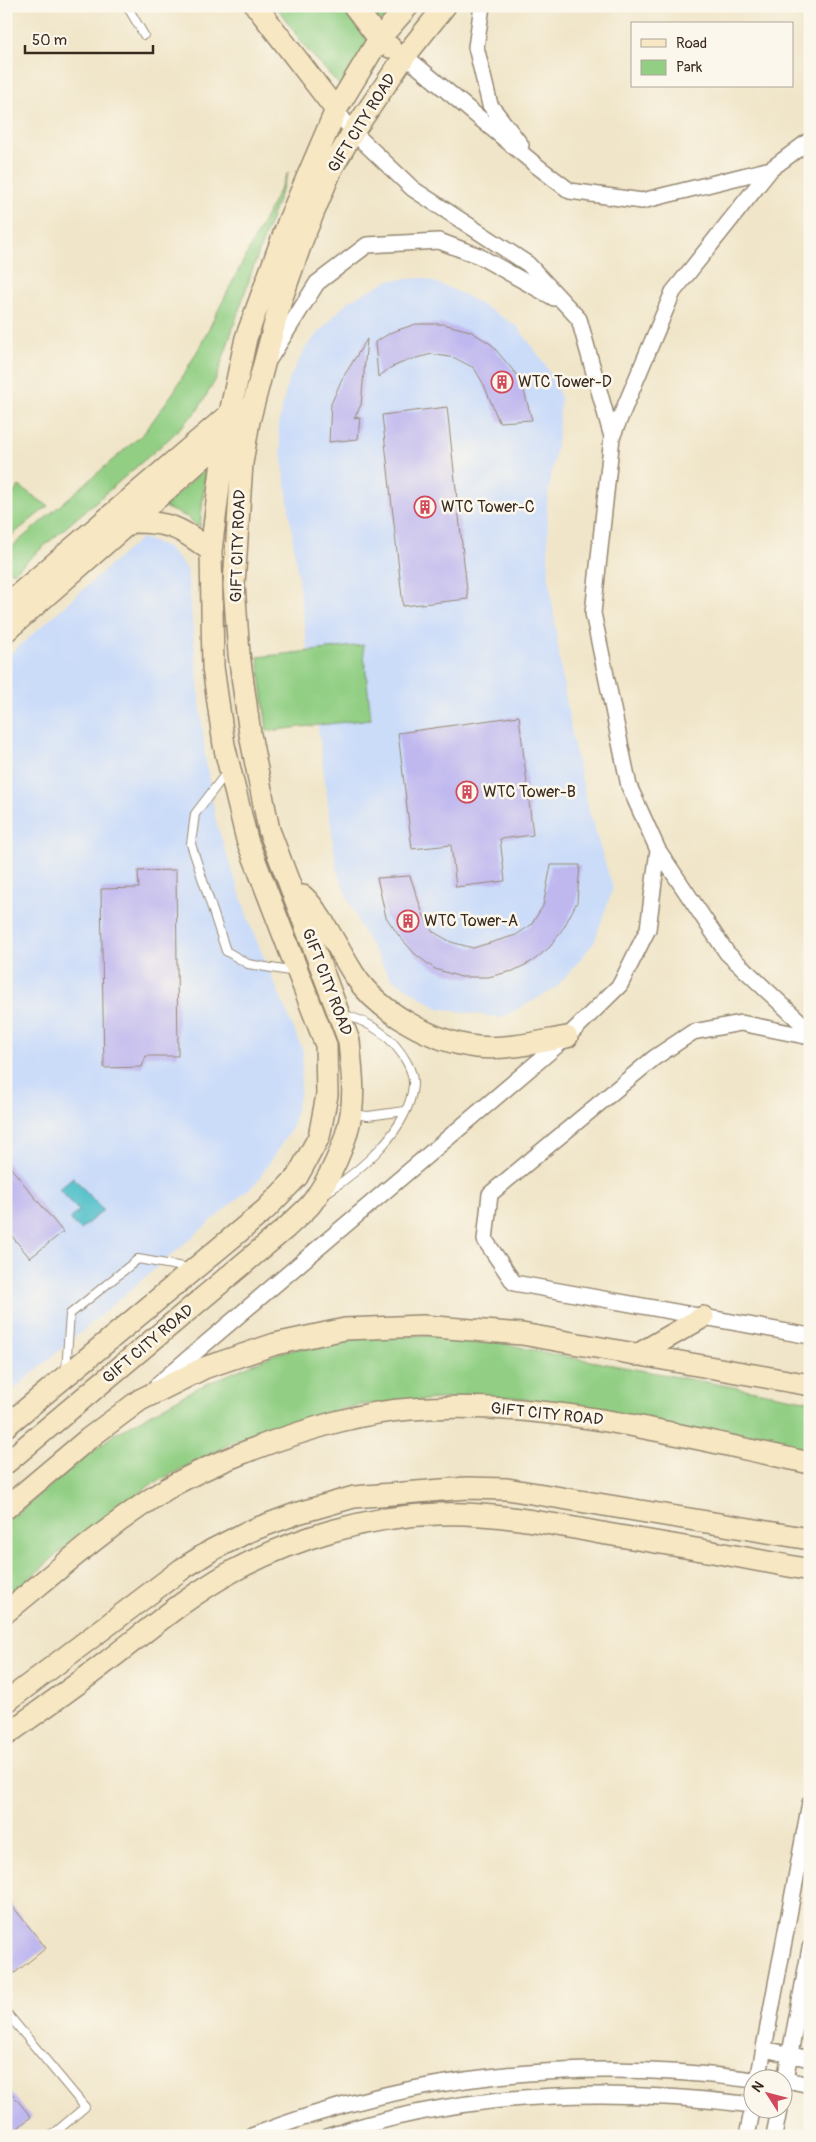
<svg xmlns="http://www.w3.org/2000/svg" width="816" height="2142" font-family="Pangolin,sans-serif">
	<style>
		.built { fill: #cbdcf9 }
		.green { fill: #92cf84; stroke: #667c51 }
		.water { fill: #54c1cb; stroke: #487674 }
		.building { fill: #bfb8ef }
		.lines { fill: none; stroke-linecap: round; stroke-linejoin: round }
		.lane-casing { stroke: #968873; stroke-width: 10 }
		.street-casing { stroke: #968873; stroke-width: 18 }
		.secondary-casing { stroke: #968873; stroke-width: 24 }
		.lane { stroke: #fff; stroke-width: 8 }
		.street { stroke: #fff; stroke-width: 15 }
		.secondary { stroke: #f7e8c3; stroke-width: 21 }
		.labels { text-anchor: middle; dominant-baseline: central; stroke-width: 5; stroke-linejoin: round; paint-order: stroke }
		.street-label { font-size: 16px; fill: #3b2a1e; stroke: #fbf7ec }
		.poi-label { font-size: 16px; fill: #3b2a1e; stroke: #fbf7ec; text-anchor: start }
	</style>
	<rect width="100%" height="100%" fill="#fbf7ec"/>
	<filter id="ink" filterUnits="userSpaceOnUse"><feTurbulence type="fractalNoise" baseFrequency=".02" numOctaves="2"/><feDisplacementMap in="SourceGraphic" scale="10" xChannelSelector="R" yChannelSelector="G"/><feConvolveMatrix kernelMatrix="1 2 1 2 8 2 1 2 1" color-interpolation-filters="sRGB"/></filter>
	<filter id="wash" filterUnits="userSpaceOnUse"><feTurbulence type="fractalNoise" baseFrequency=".0096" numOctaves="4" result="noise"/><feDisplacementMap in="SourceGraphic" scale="20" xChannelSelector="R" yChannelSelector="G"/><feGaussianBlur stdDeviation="1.12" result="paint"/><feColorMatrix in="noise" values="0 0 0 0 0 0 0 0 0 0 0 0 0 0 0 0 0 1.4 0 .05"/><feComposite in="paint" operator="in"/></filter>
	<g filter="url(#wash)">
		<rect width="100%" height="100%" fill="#f0e5c8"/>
		<path class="built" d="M424 278 463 294 517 326 545 364 561 397 558 437 547 501 549 577 561 670 574 746 590 815 613 888 594 943 555 989 501 1018 438 1008 390 977 361 929 337 872 278 427 288 381 306 347 347 302 389 280Z
			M141 538 166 546 187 569 205 755 216 822 251 927 303 1051 300 1092 292 1128 257 1182 6 1396V658Z"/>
		<path class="green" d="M276 6H342L371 45 342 88 305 47Z
			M367 6H399L384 25Z
			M288 173 253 268 216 379 197 411 171 437 14 572 6 571V552L144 433 175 390 199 348Z
			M206 468 200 528 187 517 164 507Z
			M19 486 48 506 6 540V504Z
			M363 645 371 719 267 731 258 657Z
			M388 1335 469 1336 552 1354 810 1401V1455L514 1397 437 1399 360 1405 303 1418 240 1439 150 1485 56 1555 6 1599V1522L113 1435 195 1389 278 1353 331 1342Z"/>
		<path class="water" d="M73 1177 103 1210 80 1230 70 1219 79 1211 59 1189Z"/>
		<g id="blocks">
			<path class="building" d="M416 324H443L470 331 491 344 521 380 532 420 499 422 484 385 474 368 455 358 432 354 409 360 390 368 378 377 375 342 392 332Z
				M367 339 361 405 354 418 360 417 358 439 329 442 331 404 342 379Z
				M447 407 468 599 403 606 382 415Z
				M519 716 533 835 500 839 505 881 456 887 451 845 412 849 398 733Z
				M551 865H580L577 902 564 927 550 947 533 961 513 971 488 977H461L435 969 415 954 399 936 386 917 377 878 410 876 423 914 432 931 451 942 473 948 516 935 531 925 543 906Z
				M176 870 178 1056H146L142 1067 104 1068 101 889 139 888 138 871Z
				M6 1162 63 1232 30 1258 6 1229Z
				M6 1898 46 1948 6 1980Z
				M6 2086 31 2117 8 2136H6Z"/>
		</g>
	</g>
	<g filter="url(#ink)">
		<use href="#blocks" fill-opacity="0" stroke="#968873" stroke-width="1"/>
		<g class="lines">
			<g class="lane-casing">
				<path id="lane" d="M127 6 144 35
					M227 772 195 814 191 844 226 951 248 964 295 972
					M353 1114 368 1116 405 1111
					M326 1193C361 1170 409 1130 413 1085 414 1071 403 1054 394 1044 380 1029 361 1019 341 1014
					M66 1370 70 1314 138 1259 189 1268
					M6 2012 85 2107 51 2136"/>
			</g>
			<g class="street-casing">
				<path id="street" d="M482 6 476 47 490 105 521 145
					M405 56 537 166 570 191 642 201 771 169
					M336 110 353 132 413 189 528 264 579 319 612 437
					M810 140 771 169 673 292 612 437 593 613 629 786 658 850 727 953 810 1031
					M270 358 317 283 367 245 439 241 479 256 554 298
					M810 1037 741 1023 693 1032 654 1058 490 1194 485 1240 514 1283 810 1336
					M158 1384 567 1037 620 985 648 929 658 850
					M764 2049 810 2059
					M759 2074 810 2085
					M758 2080 810 1803
					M784 2085 810 1948
					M252 2136C413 2073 584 2057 754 2080
					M329 2136C465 2091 612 2087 753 2105
					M747 2136 754 2102
					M774 2136 779 2110"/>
			</g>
			<g class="secondary-casing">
				<path id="secondary" d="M256 6 336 110
					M354 6 379 39 390 47
					M128 522C167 521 180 527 211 551
					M6 605 234 410
					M6 631 230 434
					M303 896C320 911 341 955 355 976 379 1012 433 1042 477 1047 507 1050 538 1042 567 1037
					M637 1355 703 1317
					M6 1426 265 1210 297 1177 319 1137 327 1095 326 1045 247 840 224 745 213 667 211 551 225 437 246 338 289 220 336 110 379 39 408 6
					M6 1463 286 1228C294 1220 304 1212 311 1204 330 1179 346 1144 351 1114 355 1090 351 1065 349 1041L269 830 250 734 239 654 234 585 242 463 249 421 281 300 303 238 332 168 353 132 405 56 445 6
					M6 1508 88 1439 140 1400 204 1368 275 1344 345 1329 423 1326 522 1334 810 1385
					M6 1612C59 1569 110 1524 168 1488 201 1469 236 1455 272 1442 316 1427 363 1412 411 1409 547 1399 677 1435 810 1463
					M6 1702 182 1569 212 1550 247 1532 298 1513 354 1497 467 1488 507 1489 810 1539
					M6 1735C39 1711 73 1688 105 1663 147 1631 186 1597 233 1571 295 1538 367 1516 438 1514 494 1512 552 1524 607 1534 675 1545 742 1557 810 1570"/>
			</g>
			<use href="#lane" class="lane"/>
			<use href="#street" class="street"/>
			<use href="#secondary" class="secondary"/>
		</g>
	</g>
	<defs>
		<g id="building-ring" transform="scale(1.125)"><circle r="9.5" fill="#fbf7ec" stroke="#d1495b" stroke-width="1.5"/><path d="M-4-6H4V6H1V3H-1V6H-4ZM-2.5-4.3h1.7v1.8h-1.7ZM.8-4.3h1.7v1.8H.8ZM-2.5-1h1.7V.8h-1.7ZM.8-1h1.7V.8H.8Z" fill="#d1495b"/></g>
	</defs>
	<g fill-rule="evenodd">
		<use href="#building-ring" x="502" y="382"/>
		<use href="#building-ring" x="425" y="507"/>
		<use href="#building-ring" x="467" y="792"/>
		<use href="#building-ring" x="408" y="921"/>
	</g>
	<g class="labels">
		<g class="street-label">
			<text transform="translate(362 123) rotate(-58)">GIFT CITY ROAD</text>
			<text transform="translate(238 546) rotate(-88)">GIFT CITY ROAD</text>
			<text transform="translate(327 982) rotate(69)">GIFT CITY ROAD</text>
			<text transform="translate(148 1344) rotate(-40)">GIFT CITY ROAD</text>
			<text transform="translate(547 1414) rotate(6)">GIFT CITY ROAD</text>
		</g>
		<g class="poi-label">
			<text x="518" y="382">WTC Tower-D</text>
			<text x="441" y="507">WTC Tower-C</text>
			<text x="483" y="792">WTC Tower-B</text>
			<text x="424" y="921">WTC Tower-A</text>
		</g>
	</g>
	<rect width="816" height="2142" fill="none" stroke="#fbf7ec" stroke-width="25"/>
	<rect x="631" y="22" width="162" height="65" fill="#fbf7ec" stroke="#aea59a"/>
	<rect x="641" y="39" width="25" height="8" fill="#f7e8c3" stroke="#aea59a"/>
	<text x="676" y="48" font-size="15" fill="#3b2a1e">Road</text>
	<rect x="641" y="60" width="25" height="15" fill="#92cf84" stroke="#aea59a"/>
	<text x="676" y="72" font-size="15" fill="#3b2a1e">Park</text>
	<g transform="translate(768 2094) rotate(306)"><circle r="24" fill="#fbf7ec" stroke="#aea59a"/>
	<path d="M0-4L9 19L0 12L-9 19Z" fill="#d1495b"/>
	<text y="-8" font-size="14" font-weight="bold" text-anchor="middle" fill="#3b2a1e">N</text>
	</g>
	<path d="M25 45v8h128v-8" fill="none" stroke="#3b2a1e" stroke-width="2.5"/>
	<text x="32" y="45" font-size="15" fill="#3b2a1e" stroke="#fbf7ec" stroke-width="4" paint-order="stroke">50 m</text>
</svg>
